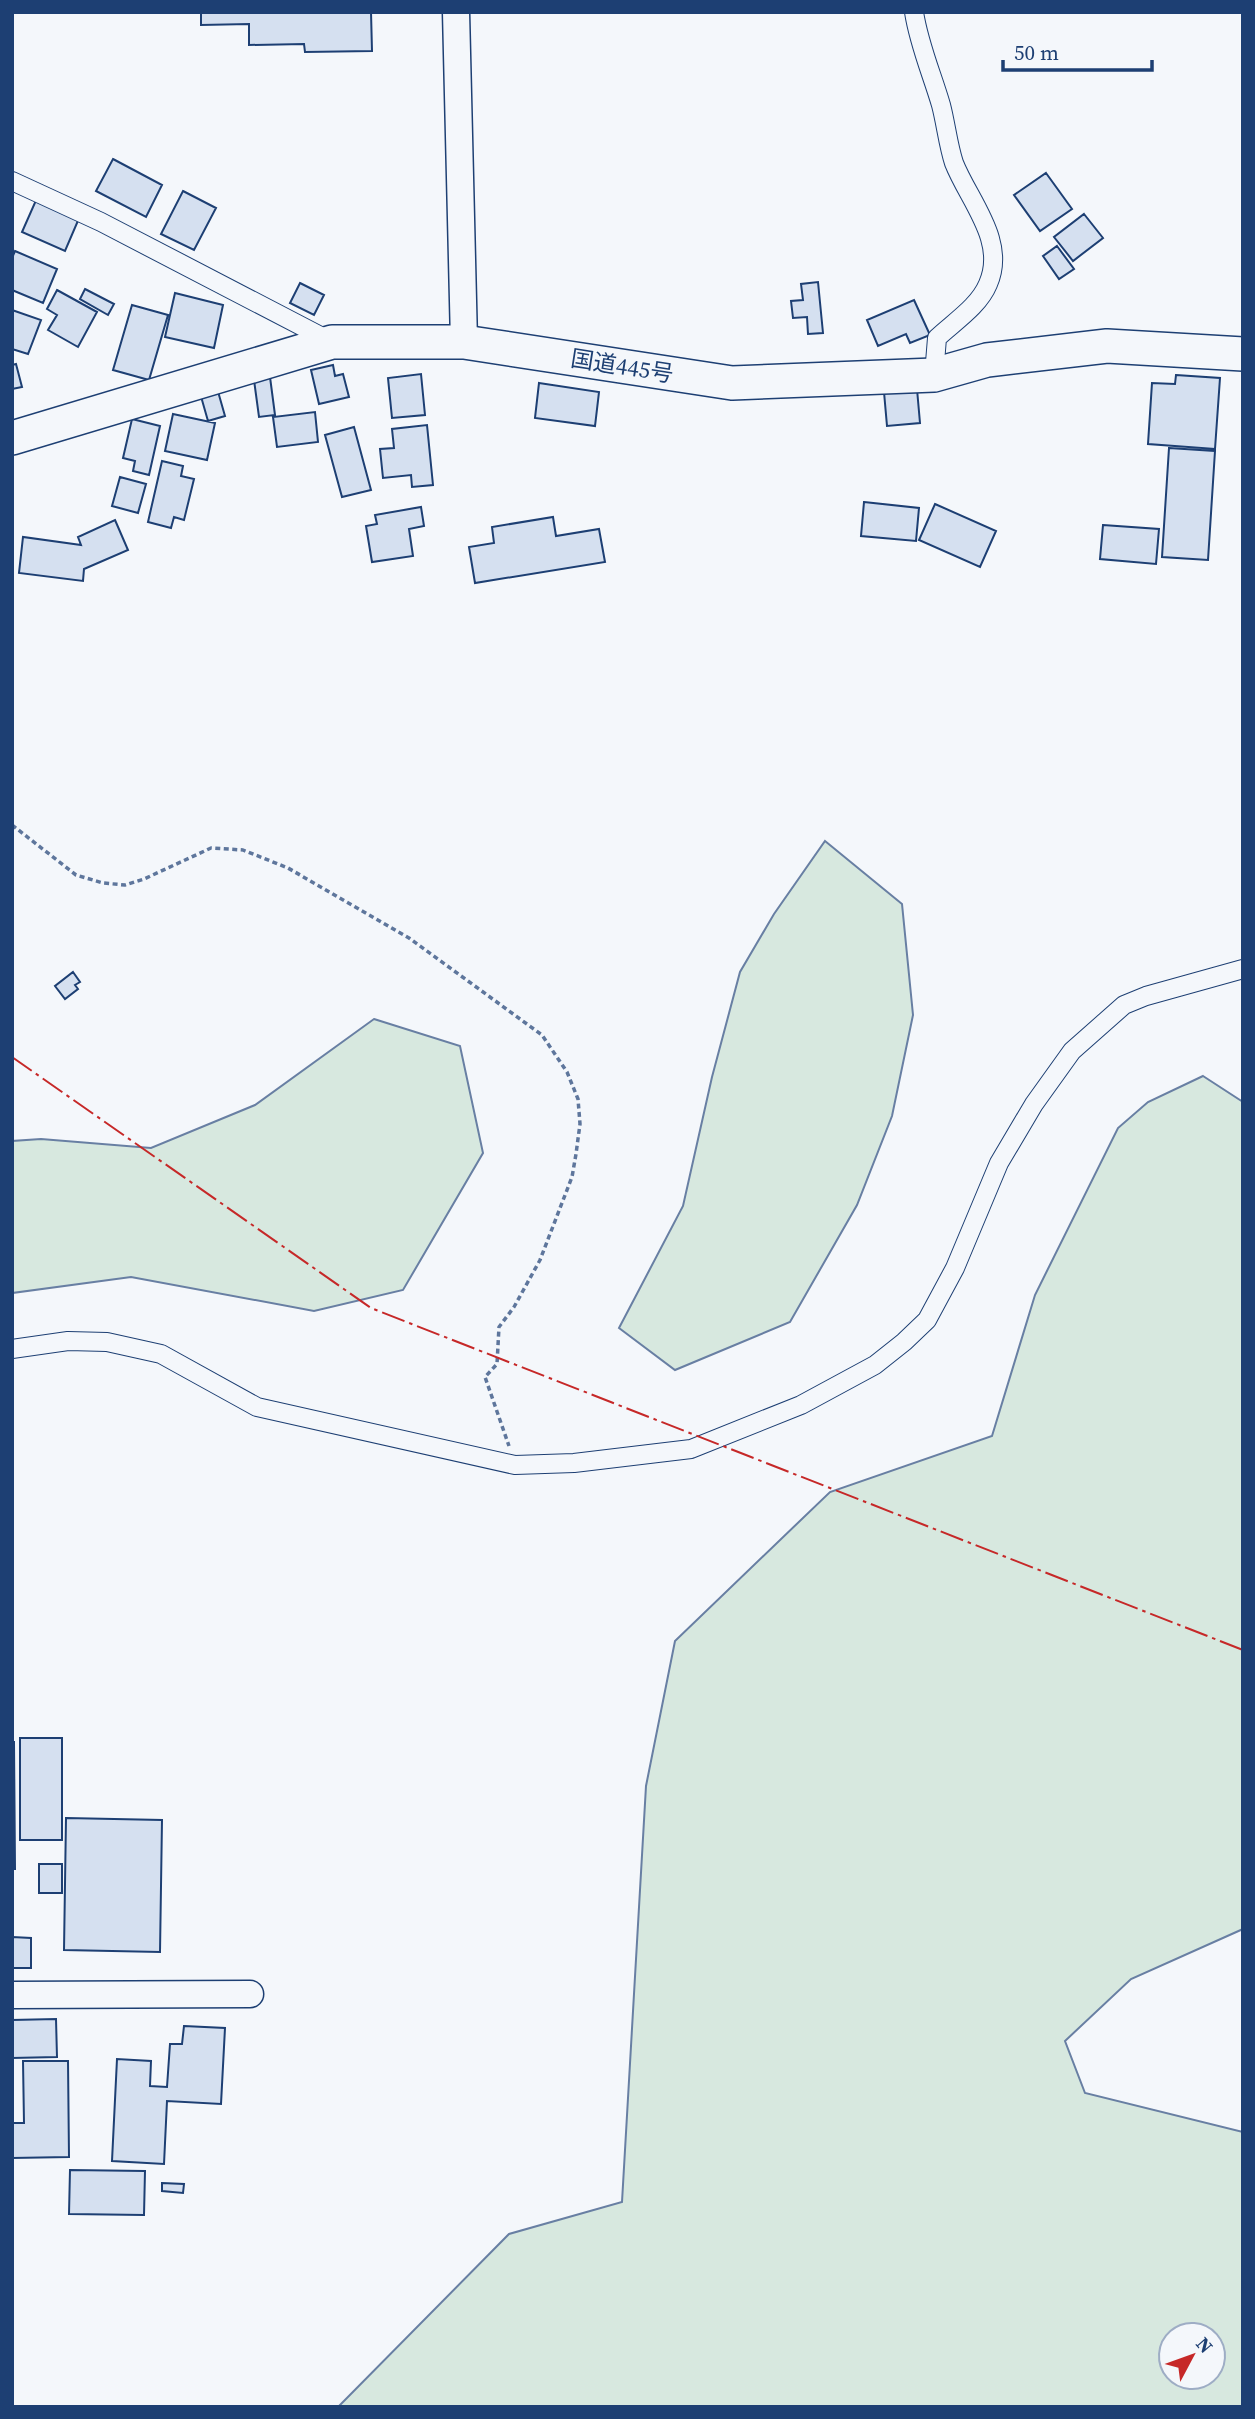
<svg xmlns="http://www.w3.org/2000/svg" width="1255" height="2419" font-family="'Source Serif 4','Noto Sans JP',serif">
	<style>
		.green { fill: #d7e8df; stroke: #687fa3; stroke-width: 2; fill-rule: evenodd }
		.building { fill: #d5e0f0; stroke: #1d3f73; stroke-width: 2 }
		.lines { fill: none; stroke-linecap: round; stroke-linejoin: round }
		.street-casing { stroke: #1d3f73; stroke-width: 20 }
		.secondary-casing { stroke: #1d3f73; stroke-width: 29 }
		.highway-casing { stroke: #1d3f73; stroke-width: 36 }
		.path { stroke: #5e769c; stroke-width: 3.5; stroke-dasharray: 5 3.5; stroke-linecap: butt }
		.street { stroke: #f4f7fb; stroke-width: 18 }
		.secondary { stroke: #f4f7fb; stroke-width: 26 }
		.highway { stroke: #f4f7fb; stroke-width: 33 }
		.power { stroke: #c62828; stroke-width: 2; stroke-dasharray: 24 5 3.5 5; stroke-linecap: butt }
		.labels { text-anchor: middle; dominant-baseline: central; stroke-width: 5; stroke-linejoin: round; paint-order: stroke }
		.street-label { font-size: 23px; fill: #1d3f73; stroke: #f4f7fb }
	</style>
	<rect width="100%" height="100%" fill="#f4f7fb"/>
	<path class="green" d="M825 841 902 904 913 1015 892 1116 857 1205 790 1322 675 1370 619 1328 683 1206 712 1077 740 972 774 914Z
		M374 1019 460 1046 483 1153 403 1290 314 1311 131 1277 12 1293V1141L41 1139 151 1148 255 1105Z
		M1203 1076 1243 1102V1929L1131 1979 1065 2041 1085 2093 1243 2132V2407H338L509 2234 622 2202 646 1786 675 1641 830 1492 992 1436 1035 1295 1118 1128 1148 1102ZM1171 2335H1213V2377H1171Z"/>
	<path class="building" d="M201 12H371L372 51 305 52 304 44 249 45V24L201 25Z
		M113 159 162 185 146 217 96 191Z
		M1046 173 1072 209 1040 231 1014 195Z
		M183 191 216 208 194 250 161 234Z
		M37 198 80 216 65 251 22 232Z
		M1084 214 1103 238 1073 261 1054 237Z
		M1057 246 1074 269 1059 279 1043 256Z
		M15 251 57 269 43 303 12 290V258Z
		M818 282 823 333 808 334 807 317 793 318 791 301 803 300 801 284Z
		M300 283 324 295 314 315 290 303Z
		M85 289 114 304 108 315 80 299Z
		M57 290 97 312 78 347 48 330 57 315 47 309Z
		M175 293 223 305 214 348 165 337Z
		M914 300 930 335 910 343 906 334 878 346 867 320Z
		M132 305 168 315 149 380 113 370Z
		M12 310 41 320 28 354 12 349Z
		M16 364 22 387 12 389V365Z
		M333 365 335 376 343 374 349 397 319 404 311 370Z
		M421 374 425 415 392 418 388 378Z
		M1176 375 1220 378 1215 449 1148 444 1152 383 1175 384Z
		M270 377 275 415 259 417 254 380Z
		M539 383 599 392 595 426 535 418Z
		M217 388 225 416 208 421 200 393Z
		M917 389 920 423 887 426 884 392Z
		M315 412 318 442 277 447 273 417Z
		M173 414 215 423 207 460 165 451Z
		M132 419 160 426 149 475 133 471 135 461 123 458Z
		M427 425 433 485 412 487 411 475 383 478 380 449 394 448 392 429Z
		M354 427 371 490 342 497 325 435Z
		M1169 448 1215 451 1208 560 1162 557Z
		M162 461 183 466 181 476 194 479 184 520 174 517 171 528 148 522Z
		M120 477 146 484 138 513 112 506Z
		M864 502 919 508 916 541 861 536Z
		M935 504 996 531 980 567 919 540Z
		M421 507 424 526 409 529 413 556 372 562 366 526 377 524 375 515Z
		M553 517 556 536 599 529 605 562 475 583 469 547 494 543 492 527Z
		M115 520 128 550 84 569 83 581 19 573 23 537 81 545 78 537Z
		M1103 525 1159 529 1156 564 1100 559Z
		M73 972 80 982 75 985 78 989 65 999 55 986Z
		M20 1738H62V1840H20Z
		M12 1742H14L15 1869H12Z
		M66 1818 162 1820 160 1952 64 1950Z
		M39 1864H62V1893H39Z
		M12 1937 31 1938V1968H12Z
		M56 2019 57 2057 12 2058V2020Z
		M184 2026 225 2028 221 2104 167 2101 164 2164 112 2161 117 2059 151 2061 150 2086 167 2087 170 2044H182Z
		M23 2061H68L69 2157 12 2158V2123H24Z
		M70 2170 145 2171 144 2215 69 2214Z
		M162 2183 184 2184 183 2193 162 2191Z"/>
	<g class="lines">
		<g class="street-casing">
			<path id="street" d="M914 12C919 45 932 74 941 105 946 124 948 145 954 163 969 201 1007 241 988 284 979 306 954 322 937 338L934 375
				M12 181 101 222 332 342
				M12 1349 68 1341 107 1342 161 1354 257 1407 515 1465 574 1463 691 1449 801 1405 875 1365 904 1342 927 1320 955 1268 999 1163 1034 1104 1072 1051 1124 1005 1146 996 1243 969"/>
		</g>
		<g class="secondary-casing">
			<path id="secondary" d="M456 12 464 342
				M12 1995 250 1994"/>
		</g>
		<g class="highway-casing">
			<path id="highway" d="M12 438 332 342H464L732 383 934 375 987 360 1107 346 1243 354"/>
		</g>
		<path class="path" d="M12 825 76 875 103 883 125 885 144 879 211 848 243 850 288 868 409 938 542 1035 567 1072 578 1099 580 1124 576 1154 572 1177 540 1260 514 1307 499 1327 497 1364 485 1377 509 1446"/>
		<use href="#street" class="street"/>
		<use href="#secondary" class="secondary"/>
		<use href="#highway" class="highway"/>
		<path class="power" d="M12 1057 371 1308 1243 1650"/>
	</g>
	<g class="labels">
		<g class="street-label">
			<text transform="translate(622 366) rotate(9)">国道445号</text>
		</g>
	</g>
	<rect width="1255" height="2419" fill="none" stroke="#1d3f73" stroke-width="28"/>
	<g transform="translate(1192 2356) rotate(49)"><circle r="33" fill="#f4f7fb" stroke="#9eadc5" stroke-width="2"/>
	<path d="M0-5L12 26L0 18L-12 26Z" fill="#c62828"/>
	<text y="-10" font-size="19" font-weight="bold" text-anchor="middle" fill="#1d3f73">N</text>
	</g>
	<path d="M1003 60v10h149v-10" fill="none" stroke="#1d3f73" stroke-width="3.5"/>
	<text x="1014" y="60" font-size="21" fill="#1d3f73" stroke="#f4f7fb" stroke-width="5" paint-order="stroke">50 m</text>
</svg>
